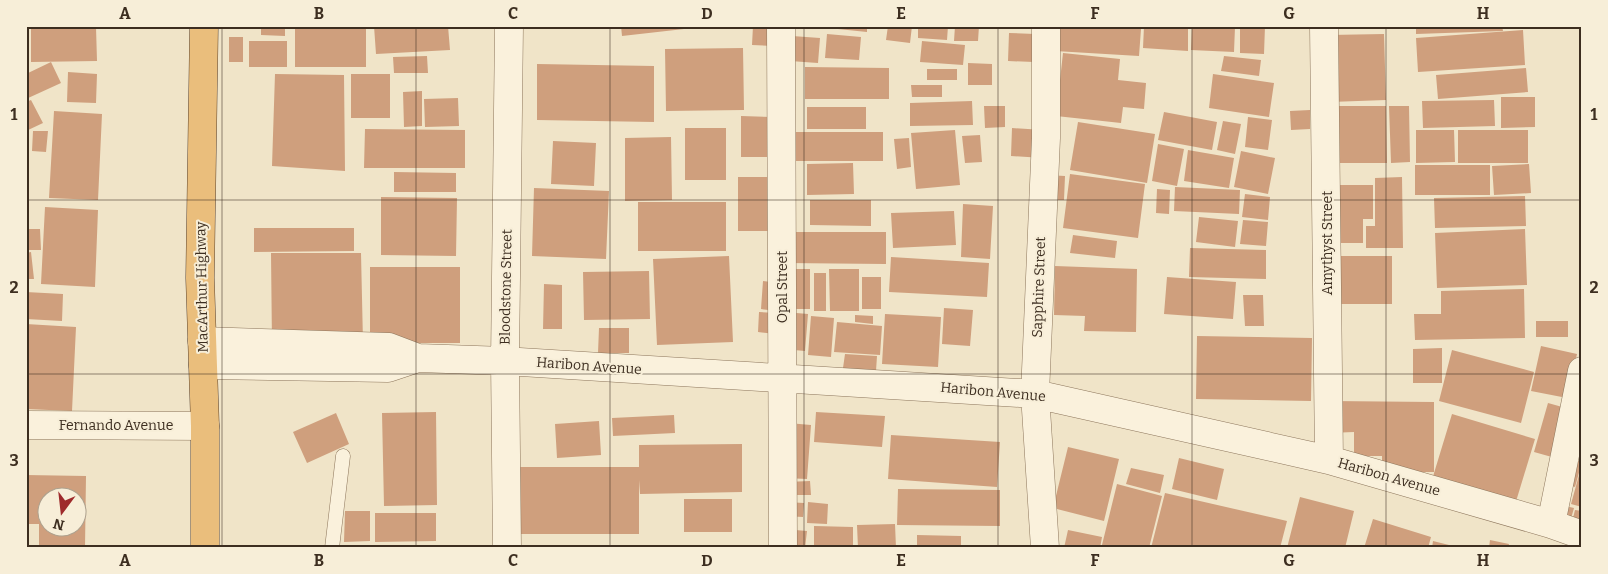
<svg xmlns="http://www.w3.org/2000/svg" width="1608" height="574" font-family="Bitter,serif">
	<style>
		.building { fill: #cf9f7d; fill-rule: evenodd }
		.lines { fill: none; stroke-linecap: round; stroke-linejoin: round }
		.service-casing { stroke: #8d765c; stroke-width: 15 }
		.minor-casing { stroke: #8d765c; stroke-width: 29 }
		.trunk-casing { stroke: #5b4430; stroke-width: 29 }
		.service { stroke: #faf1dc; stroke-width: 14 }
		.minor { stroke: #faf1dc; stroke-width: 28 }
		.trunk { stroke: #eabe7c; stroke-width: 28 }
		.grid { fill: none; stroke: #3d2e20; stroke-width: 1; stroke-opacity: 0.55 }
		.labels { text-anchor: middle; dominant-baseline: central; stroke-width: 4; stroke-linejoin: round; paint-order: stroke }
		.street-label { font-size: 14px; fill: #3d2e20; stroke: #f7eed8 }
		.neatline { fill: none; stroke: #3d2e20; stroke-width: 2 }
		.grid-label { font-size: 16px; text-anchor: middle; font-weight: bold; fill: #3d2e20 }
	</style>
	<rect width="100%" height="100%" fill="#f0e4c8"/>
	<path class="building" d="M261 26H285V36L261 35Z
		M295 26H366V67H295Z
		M374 26H448L450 50 376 54Z
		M621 26H684V29L622 36Z
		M753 26H776L775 46 752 45Z
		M809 26H867V32Z
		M888 26H912L910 43 886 40Z
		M918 26H948L947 40 918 38Z
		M955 26H979L978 41H954Z
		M1010 26H1035V29L1010 28Z
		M1057 26 1141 29 1139 56 1055 51Z
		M1144 26H1188V51L1143 48Z
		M1192 26 1235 27 1234 52 1191 50Z
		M1240 26H1265L1264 54 1240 53Z
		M1416 26H1502L1503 31 1416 34Z
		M96 27 97 61 31 62V28Z
		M1523 30 1525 65 1418 72 1416 38Z
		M1009 33 1035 34 1034 62 1008 61Z
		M827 34 861 37 859 60 825 58Z
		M1384 34 1386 100 1330 102 1329 35Z
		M792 36 820 38 818 63 790 61Z
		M229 37H243V62H229Z
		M249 41H287V67H249Z
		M922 41 965 45 963 65 920 62Z
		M743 48 744 110 666 111 665 49Z
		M1063 53 1120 59 1118 80 1146 83 1144 109 1123 107 1121 123 1056 116Z
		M427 56 428 73H394L393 57Z
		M1224 56 1261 60 1259 76 1221 71Z
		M51 62 61 83 26 99V74Z
		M968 63 992 64V85H968Z
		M537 64 654 66V122L537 120Z
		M805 67 889 68V99H805Z
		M1526 68 1528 92 1438 99 1436 75Z
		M927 69H957V80H927Z
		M68 72 97 74 96 103 67 102Z
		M275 74 344 75 345 171 272 166Z
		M351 74H390V118H351Z
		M1213 74 1274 83 1269 117 1209 108Z
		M911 85H942V97H912Z
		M422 91V126L404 127 403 92Z
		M1501 97H1535V127L1501 128Z
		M458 98 459 126 425 127 424 99Z
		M31 100 43 123 26 131V102Z
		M1494 100 1495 126 1423 128 1422 101Z
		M972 101 973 125 910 126V103Z
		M984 106H1005V127L985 128Z
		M1326 106H1386L1387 163H1326Z
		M1389 106H1409L1410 162 1391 163Z
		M807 107H866V129H807Z
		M1310 110V129L1291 130 1290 111Z
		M54 111 102 114 98 200 49 198Z
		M1164 112 1217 122 1212 150 1158 140Z
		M741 116 773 117V157H741Z
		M1248 117 1272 120 1268 150 1245 147Z
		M1223 121 1241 124 1235 154 1217 150Z
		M1078 122 1155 134 1147 183 1070 170Z
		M685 128H726V180H685Z
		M1012 128 1044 130 1043 158 1011 156Z
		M365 129 465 130V168H364Z
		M955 130 960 185 916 189 911 133Z
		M1416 130H1454L1455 162 1416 163Z
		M1458 130H1528V163H1458Z
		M33 131H48L46 152 32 151Z
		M788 132H883V161H787Z
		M980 135 982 162 965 163 962 136Z
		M671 137 672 200 625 201V138Z
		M909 138 911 167 897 169 894 139Z
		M553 141 596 143 594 186 551 184Z
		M1158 144 1184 149 1177 186 1152 181Z
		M1188 150 1234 158 1229 188 1184 181Z
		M1241 151 1275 158 1268 194 1234 187Z
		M853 163 854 194 807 195V164Z
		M1529 164 1531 193 1494 195 1492 166Z
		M1415 165H1490V195H1415Z
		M394 172 456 173V192H394Z
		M1070 174 1145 184 1138 238 1063 228Z
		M1046 175 1065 176 1064 200H1045Z
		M738 177H768V231H738Z
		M1402 177 1403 248H1366V226H1375V178Z
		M1328 185H1373V219H1363V243H1328Z
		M1175 187 1240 190 1239 214 1174 211Z
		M534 188 609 191 606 259 532 256Z
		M1157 189 1170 190 1169 214 1156 213Z
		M1245 194 1270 197 1268 220 1242 217Z
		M1525 196 1526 226 1435 228 1434 198Z
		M381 197 457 198 456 256 381 255Z
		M810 200H871V226L810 225Z
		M638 202H726V251H638Z
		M963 204 993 206 990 259 961 257Z
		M45 207 98 210 95 287 41 284Z
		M954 211 956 245 893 248 891 213Z
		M1199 217 1238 221 1235 247 1196 242Z
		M1243 220 1268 222 1266 246 1240 244Z
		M254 228H354V251L254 252Z
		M26 229H40L41 250H26Z
		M1525 229 1527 285 1437 288 1435 233Z
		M785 232H886V264L785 263Z
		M1073 235 1117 241 1115 258 1070 253Z
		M1190 248 1266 250V279L1189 277Z
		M31 252 34 279H26V253Z
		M271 253H361L363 342 272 344Z
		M729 256 733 342 657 345 653 259Z
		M1334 256H1392V304H1334Z
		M891 257 989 263 987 297 889 292Z
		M1055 266 1137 269 1136 332 1084 331 1085 316 1054 315Z
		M370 267H460V343H370Z
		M793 269H810V309H793Z
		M829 269H859V311H830Z
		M649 271 650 319 584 320 583 272Z
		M814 273H826V311H814Z
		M862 277H881V309H862Z
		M1167 277 1236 282 1233 319 1164 314Z
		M763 281 779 283 777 311 761 309Z
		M544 284 562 285V329H543Z
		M1524 289 1525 338 1415 340 1414 314H1441V291Z
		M26 292 63 294 62 321 26 319Z
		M1243 295H1263L1264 326H1245Z
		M944 308 973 310 970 346 942 344Z
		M759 312 777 313 776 334 758 332Z
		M785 312 808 314 805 351 783 349Z
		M885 314 941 317 938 367 882 364Z
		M855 315 873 316V324L855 322Z
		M811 316 834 318 831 357 808 355Z
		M1536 321H1568V337H1536Z
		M837 322 882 326 880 355 834 352Z
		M26 324 76 327 72 411 26 409Z
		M599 328H629V353H598Z
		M1197 336 1312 338 1311 401 1196 399Z
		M1541 346 1577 354 1567 398 1531 391Z
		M1442 348V383H1413V349Z
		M1452 350 1534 372 1521 423 1439 401Z
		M845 354 877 356 876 371 843 368Z
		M1330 401 1434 402V472H1382V456H1354V432L1329 433Z
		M1548 403 1573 410 1559 459 1534 452Z
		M436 412 437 505 384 506 382 413Z
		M816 412 885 416 882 447 814 442Z
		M336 413 349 444 307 463 293 432Z
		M1452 414 1535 439 1514 508 1431 483Z
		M674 415 675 433 613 436 612 418Z
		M599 421 601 455 557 458 555 424Z
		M788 423 811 425 807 479 784 478Z
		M891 435 1000 442 997 487 888 479Z
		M742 444V492L640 494 639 480V534H517L516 467H639V445Z
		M1068 447 1119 459 1104 521 1053 508Z
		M1179 458 1224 469 1217 500 1172 489Z
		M1570 459 1582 462 1575 487 1563 483Z
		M1131 468 1164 475 1160 493 1126 484Z
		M1581 468H1582V507L1571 504Z
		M26 475 86 476 85 548H39V524H26ZM48 496H78V526H48Z
		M810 481 811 495H787L786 482Z
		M1117 484 1162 496 1149 548H1112L1102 545Z
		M898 489 1000 490V526L897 525Z
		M1165 493 1287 521 1280 548H1151Z
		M1300 497 1354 511 1345 548H1287Z
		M684 499H732V532H684Z
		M786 502 804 503 803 517 784 516Z
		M808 502 828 504 827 524 807 523Z
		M1561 505 1574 508 1570 522Z
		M1575 510 1582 511V522H1572Z
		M345 511H370V541L344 542Z
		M375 513H436V541L375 542Z
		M1373 519 1431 537 1428 548H1364Z
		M895 524 896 548H858L857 525Z
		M814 526 853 527V548H814Z
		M784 529 807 531 805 548H783Z
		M1068 530 1102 537 1100 548H1064Z
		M917 535 961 536V548H917Z
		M1490 540 1509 544 1508 548H1489Z
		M1433 541 1457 547V548H1432Z"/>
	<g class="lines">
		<g class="service-casing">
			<path id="service" d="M332 548 343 456"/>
		</g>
		<g class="minor-casing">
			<path id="minor" d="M781 26 783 548
				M1324 26 1329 460
				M202 341 389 347 418 358 505 361 1035 394 1329 460 1551 524 1582 535
				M203 365 388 368 418 358
				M26 425 205 426
				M1551 524 1582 371
				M507 548 505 361 509 26
				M1045 548 1035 394 1046 138V26"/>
		</g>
		<g class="trunk-casing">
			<path id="trunk" d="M204 26 200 278 205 426V548"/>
		</g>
		<use href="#service" class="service"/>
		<use href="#minor" class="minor"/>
		<use href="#trunk" class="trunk"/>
	</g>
	<path class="grid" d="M222 26V548M416 26V548M610 26V548M804 26V548M998 26V548M1192 26V548M1386 26V548M26 200H1582M26 374H1582"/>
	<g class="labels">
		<g class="street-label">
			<text transform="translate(1327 243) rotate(-90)">Amythyst Street</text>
			<text transform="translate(202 287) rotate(-91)">MacArthur Highway</text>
			<text transform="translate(506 287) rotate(-89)">Bloodstone Street</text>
			<text transform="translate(782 287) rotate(-90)">Opal Street</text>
			<text transform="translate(1039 287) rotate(-88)">Sapphire Street</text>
			<text transform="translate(589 366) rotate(4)">Haribon Avenue</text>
			<text transform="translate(993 392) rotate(5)">Haribon Avenue</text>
			<text x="116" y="425">Fernando Avenue</text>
			<text transform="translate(1389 477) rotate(16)">Haribon Avenue</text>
		</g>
	</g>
	<rect width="1608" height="574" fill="none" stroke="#f7eed8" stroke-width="55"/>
	<g transform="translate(62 512) rotate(195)"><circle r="24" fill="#f7eed8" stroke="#ada18e"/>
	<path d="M0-4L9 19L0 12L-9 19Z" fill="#9e2a2b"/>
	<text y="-8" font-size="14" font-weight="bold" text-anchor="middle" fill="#3d2e20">N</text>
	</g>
	<rect x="28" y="28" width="1552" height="518" class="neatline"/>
	<g class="grid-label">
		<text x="125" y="19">A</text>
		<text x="319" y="19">B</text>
		<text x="513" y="19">C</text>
		<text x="707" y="19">D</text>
		<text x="901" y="19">E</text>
		<text x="1095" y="19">F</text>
		<text x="1289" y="19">G</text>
		<text x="1483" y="19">H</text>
		<text x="14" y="120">1</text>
		<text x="1594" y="120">1</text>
		<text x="14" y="293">2</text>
		<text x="1594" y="293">2</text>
		<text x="14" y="466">3</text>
		<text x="1594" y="466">3</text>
		<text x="125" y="566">A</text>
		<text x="319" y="566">B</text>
		<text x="513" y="566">C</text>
		<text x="707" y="566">D</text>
		<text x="901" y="566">E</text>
		<text x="1095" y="566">F</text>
		<text x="1289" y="566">G</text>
		<text x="1483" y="566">H</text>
	</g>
</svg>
